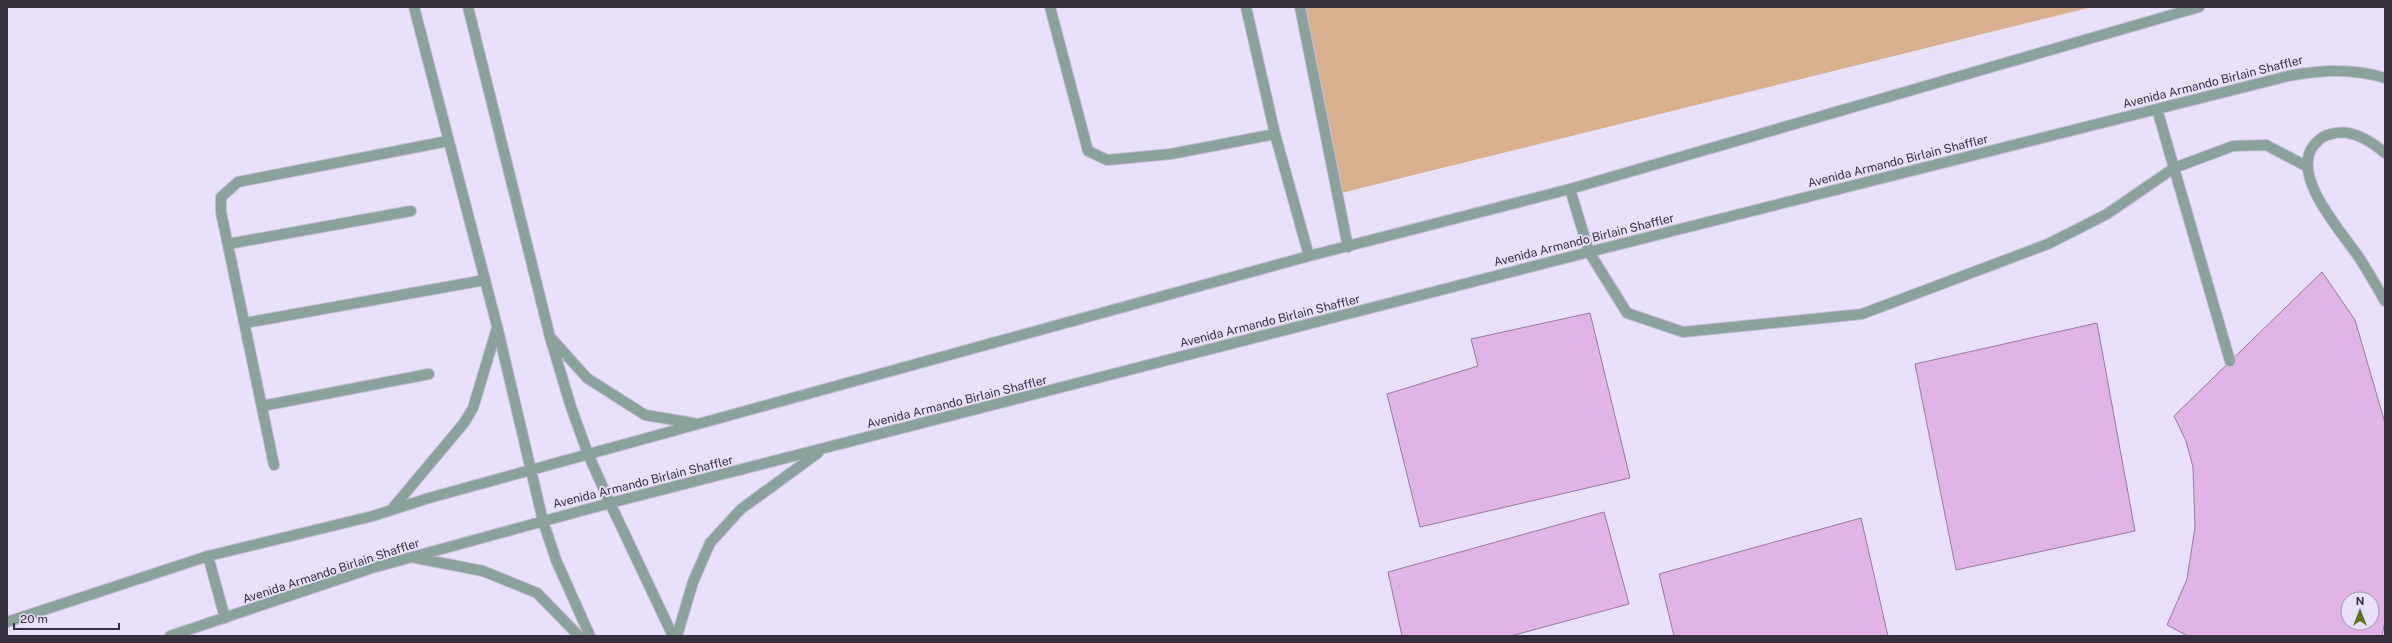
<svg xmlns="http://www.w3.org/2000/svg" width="2392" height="643" font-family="'Public Sans',sans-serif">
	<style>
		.green { fill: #d8b08d }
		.building { fill: #e1b4e7; stroke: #977b9b; fill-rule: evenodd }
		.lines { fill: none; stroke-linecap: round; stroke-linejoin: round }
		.minor-casing { stroke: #c5bdd4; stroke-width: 12 }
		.minor { stroke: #8aa19c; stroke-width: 10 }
		.labels { text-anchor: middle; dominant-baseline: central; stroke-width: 3.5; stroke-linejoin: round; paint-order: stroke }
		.street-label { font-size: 12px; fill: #352f3e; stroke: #e9e0f9 }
	</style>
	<rect width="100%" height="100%" fill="#e9e0f9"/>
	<path class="green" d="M1304 7H2092L1337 194Z"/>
	<path class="building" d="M2322 272 2355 320 2385 423V621L2382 636H2188L2167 625 2187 579 2195 527 2193 467 2186 441 2174 416ZM2348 599H2372V623H2348Z
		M1590 313 1630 478 1420 527 1387 394 1478 366 1471 339Z
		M2097 323 2135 531 1956 570 1915 364Z
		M1604 512 1629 604 1511 636H1402L1388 572Z
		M1861 518 1888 636H1674L1659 574Z"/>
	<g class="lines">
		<g class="minor-casing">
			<path id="minor" d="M414 7 497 326 543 521 556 560 590 636
				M468 7 550 337 571 407 588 454 610 503 673 636
				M1050 7 1088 151 1107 160 1171 154 1275 134
				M1246 7 1275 134 1309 256
				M1300 7 1348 247
				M2385 153C2371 141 2350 128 2331 134 2322 136 2320 139 2314 145 2289 176 2344 234 2360 259 2369 273 2377 287 2385 301
				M1570 189 1589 252 1627 313 1683 332 1862 314 2048 244 2107 214 2174 168 2157 109
				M228 244 411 211
				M245 323 485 280
				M552 339 587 378 645 415 693 423
				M2230 361 2174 168 2233 146 2266 145 2308 167
				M262 406 429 374
				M274 465 221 212V197L238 182 448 141
				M392 509 464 423 473 408 497 328
				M208 556 225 618
				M416 558 483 571 537 593 579 636
				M7 622 208 556 373 516 429 498 1309 256 1570 189 2199 7
				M170 636 372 568 610 503 1589 252 2288 76C2321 70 2353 68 2385 78
				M677 636 693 582 710 543 741 509 818 453"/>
		</g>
		<use href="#minor" class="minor"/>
	</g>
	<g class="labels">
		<g class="street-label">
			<text transform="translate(2213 82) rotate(-14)">Avenida Armando Birlain Shaffler</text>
			<text transform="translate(1898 161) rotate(-14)">Avenida Armando Birlain Shaffler</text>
			<text transform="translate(1584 240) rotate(-14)">Avenida Armando Birlain Shaffler</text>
			<text transform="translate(1270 321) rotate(-14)">Avenida Armando Birlain Shaffler</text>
			<text transform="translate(957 402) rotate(-14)">Avenida Armando Birlain Shaffler</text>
			<text transform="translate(643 482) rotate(-14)">Avenida Armando Birlain Shaffler</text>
			<text transform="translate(331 571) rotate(-18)">Avenida Armando Birlain Shaffler</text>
		</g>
	</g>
	<rect width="2392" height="643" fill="none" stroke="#352f3e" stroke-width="16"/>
	<g transform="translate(2360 611)"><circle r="19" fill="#e9e0f9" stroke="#a199ae"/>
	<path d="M0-3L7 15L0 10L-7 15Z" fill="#5b6f1e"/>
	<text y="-6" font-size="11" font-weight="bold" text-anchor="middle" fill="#352f3e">N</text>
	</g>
	<path d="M14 623v6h105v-6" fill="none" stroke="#352f3e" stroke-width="2"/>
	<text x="20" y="623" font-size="12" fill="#352f3e" stroke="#e9e0f9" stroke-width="3" paint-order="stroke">20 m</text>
</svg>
